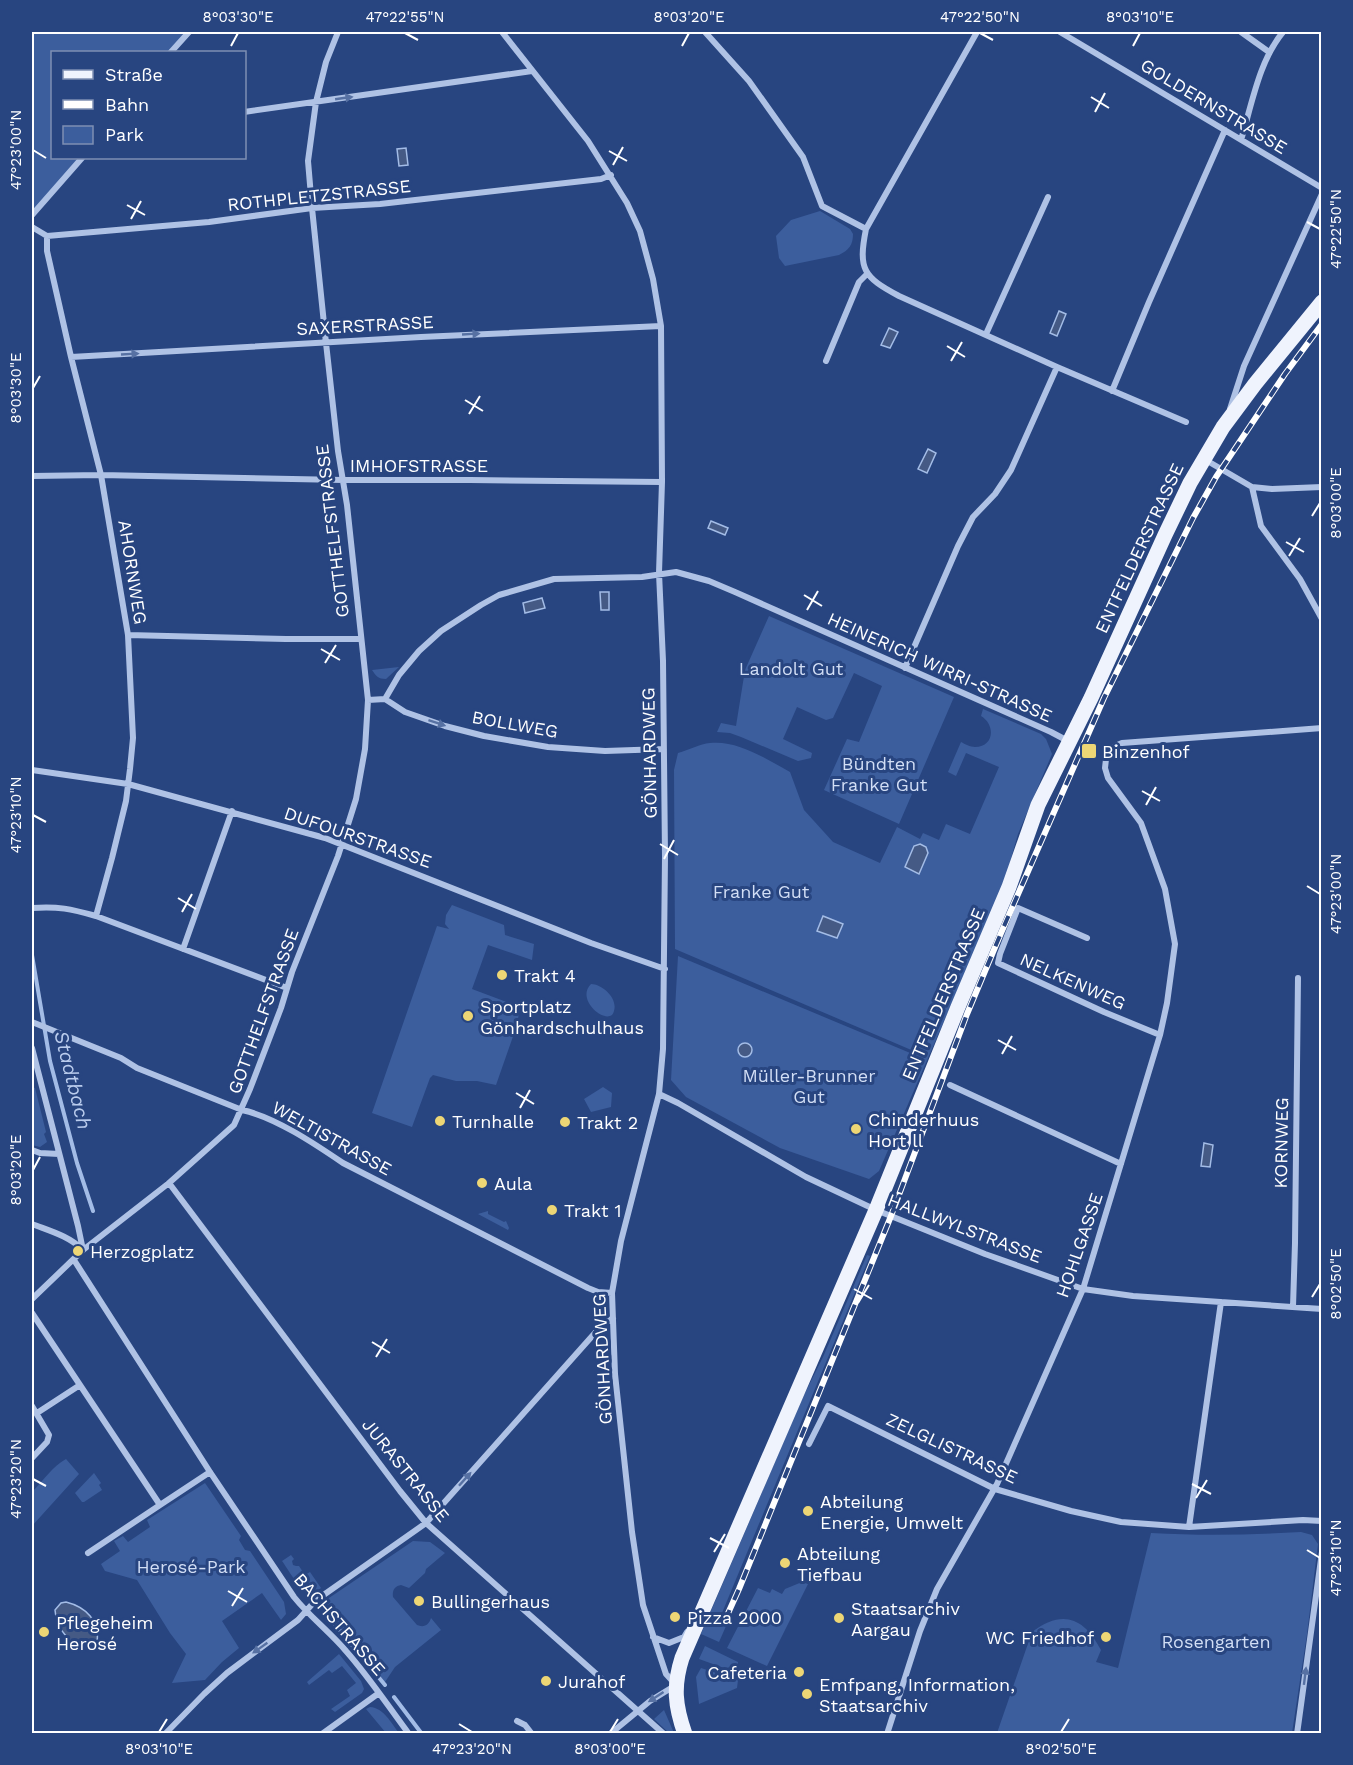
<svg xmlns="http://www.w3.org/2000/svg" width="1353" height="1765" font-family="'Work Sans',sans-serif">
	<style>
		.green { fill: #3c5e9d }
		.water { fill: #455a85; stroke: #a3bce6; stroke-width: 1.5 }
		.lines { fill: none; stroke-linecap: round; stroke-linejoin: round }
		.stream { stroke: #a3bce6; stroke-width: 4 }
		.street { stroke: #afc2e5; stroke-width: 6 }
		.primary { stroke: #eff3fd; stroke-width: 15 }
		.rail-casing { stroke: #fff; stroke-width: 6 }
		.rail { stroke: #284580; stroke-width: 4; stroke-dasharray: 11; stroke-linecap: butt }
		.oneway { fill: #5771a3 }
		.ticks { fill: none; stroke: #fff; stroke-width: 2 }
		.poi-dot { fill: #edd675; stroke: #284580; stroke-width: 2 }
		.labels { text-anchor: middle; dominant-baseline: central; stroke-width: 6; stroke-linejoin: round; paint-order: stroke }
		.street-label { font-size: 18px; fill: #fff; stroke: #284580 }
		.park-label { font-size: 18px; fill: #d2def5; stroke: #284580 }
		.poi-label { font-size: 18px; fill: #fff; stroke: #284580; text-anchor: start }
		.water-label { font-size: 20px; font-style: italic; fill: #bacced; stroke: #284580 }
		.neatline { fill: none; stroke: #fff; stroke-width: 2 }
		.ticks-label { font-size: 15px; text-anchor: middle; fill: #fff }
	</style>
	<rect width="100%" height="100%" fill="#284580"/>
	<path class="green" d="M32 32H189L171 52H52V158H82L32 215Z
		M820 211 850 229 853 234C853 245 849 250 839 255L785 266 779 258 776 236 791 220Z
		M769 616 954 697 899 824 824 790 847 739 859 742 882 686 854 673 833 718 826 720 797 707 783 739 812 753 811 758 798 761 741 737 730 733 717 732 721 723 736 726 745 670Z
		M399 667 386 679C378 679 376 676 372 670Z
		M983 709 1041 734 1046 739 1052 754 1018 834 1004 883 879 1171 869 1179 780 1148 686 1097 671 1080 678 956 915 1055 916 1052 675 949 674 770 678 753C689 750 700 744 710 743 738 740 766 759 790 772L804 810 833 842 880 863 897 827 920 839 923 833 939 840 946 824 970 834 999 767 966 753 956 776 948 772 961 742C965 744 970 747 975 747 994 747 996 725 981 716Z
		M452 905 504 925 505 935 534 944 532 960 488 945 472 989 520 1007 517 1025 496 1085 477 1081H456L433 1075 430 1078 412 1127 372 1113 437 926 449 929 445 924 446 915Z
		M591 984C602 984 618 998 614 1011 610 1028 574 1001 591 984Z
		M32 1087 35 1088 46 1132 44 1134 47 1142 40 1147 32 1145Z
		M603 1087 612 1093 611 1107 591 1112 584 1099Z
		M488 1211V1214L504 1222 506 1221 509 1228 508 1230 478 1214Z
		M867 1255 870 1256 722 1613 730 1617 719 1642 701 1634 802 1399 823 1357Z
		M66 1459 79 1474 32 1526V1492C43 1481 53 1466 66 1459Z
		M94 1473 101 1483 99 1485 102 1490 84 1502H82L75 1493Z
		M205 1483 241 1536 239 1540 245 1550 250 1551 284 1602 286 1614 281 1620 262 1593 222 1621 239 1648 222 1662 205 1680 172 1683 186 1654 170 1633 137 1580 105 1571 101 1564 120 1551 114 1541 123 1536 128 1542 150 1527 147 1520Z
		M1301 1532 1312 1535 1318 1544 1307 1634 1292 1733H997L1032 1632C1062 1609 1084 1617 1101 1650L1096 1662 1118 1668 1151 1533C1201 1536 1251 1535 1301 1532Z
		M413 1541 430 1542 445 1553 426 1569 425 1573 409 1588 401 1585C395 1586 392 1590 393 1597L417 1625C424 1628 429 1625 431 1618L441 1630 395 1667 385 1682 323 1606 326 1600Z
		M291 1555 294 1559 292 1561 293 1565 296 1566H299L305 1575 310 1572 321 1588C320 1589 314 1592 312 1592 301 1594 288 1569 282 1561Z
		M802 1582 808 1584 767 1666 727 1648 758 1588 770 1593 772 1589 782 1594 785 1589Z
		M705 1646 738 1662V1673L699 1659Z
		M339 1654 361 1681 364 1689 362 1693 335 1712 331 1709 350 1696 347 1690 356 1683 342 1666 332 1673 329 1670 309 1685 307 1682Z
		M701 1668 738 1680 737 1688 699 1704 696 1677Z
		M370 1707C384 1708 391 1723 399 1733H386L366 1709Z
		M664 1710 674 1733H669L654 1719Z"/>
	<path class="water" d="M406 148 408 165 399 166 397 149Z
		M1059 311 1066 314 1057 336 1050 333Z
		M889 328 898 332 890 348 881 345Z
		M928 449 936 453 927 473 918 469Z
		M711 521 728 528 725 535 708 528Z
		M600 592H609V610H601Z
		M542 598 545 608 525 613 523 603Z
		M920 844 926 847 928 853 919 874 905 867 914 846Z
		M823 916 843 924 837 938 817 931Z
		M738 1050a7 7 0 1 1 14 0a7 7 0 1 1-14 0Z
		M1204 1143 1213 1145 1210 1167 1201 1166Z
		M66 1602C86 1607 100 1621 97 1642L91 1649C71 1647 56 1629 55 1610L61 1603Z"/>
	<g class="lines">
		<path class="stream" d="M32 955 50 1061 77 1163 93 1211
			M325 1612 385 1685
			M394 1697 422 1734"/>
		<path class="street" d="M502 32 588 141 627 203 640 231 653 279 661 326 662 482 659 573 663 661 665 856 663 1049 659 1094 621 1241 612 1293 615 1374 632 1532 643 1605 666 1674 676 1685 650 1701 610 1734
			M705 32 749 81 803 157 822 206 866 229
			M977 32 866 229C858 269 863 277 899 296L1057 367 1186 422
			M1060 32 1322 188
			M1241 32 1269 52
			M171 52 189 32
			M244 112 532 71
			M1241 140C1252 104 1259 61 1283 32
			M32 215 82 158
			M32 227 47 236 209 222 312 208 380 204 601 179 611 175
			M47 236V251L71 357 101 475 128 635 133 738 130 769 126 801 112 858 96 916
			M986 334 1048 197
			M71 357 421 337 661 326
			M826 361 859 282 867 274
			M1112 391 1149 302 1225 130
			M1230 409 1244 366 1322 194
			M1204 459 1252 487 1272 489 1322 487
			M32 476 101 475 343 480H470L662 482
			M1252 487 1261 526 1300 579 1322 619
			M128 635 286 639H360
			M905 668 958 546 973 517 995 494 1011 470 1057 367
			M385 699 399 675 419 651 441 631 481 605 499 595 554 579 642 577 676 572 709 581 735 592 1051 732 1068 741
			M368 700 385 699 405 712 445 726 484 736 548 747 605 751 664 749
			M32 770 128 784 325 838 591 943 665 969
			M32 908C58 906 71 909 96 916L287 988
			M1087 938 1018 908 1000 954 998 963 1104 1012 1160 1035
			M183 949 232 811
			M32 1022 121 1058 137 1068 242 1110C275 1117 315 1144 343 1163L588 1288 598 1292 612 1293
			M32 1048 78 1226 83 1250
			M950 1085 1121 1164
			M659 1094 678 1103 806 1177 876 1210 985 1254 1083 1289 1133 1296 1322 1309
			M32 1150 40 1153 59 1154
			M169 1183 400 1491 426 1523 664 1734
			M32 1224C50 1231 69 1236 83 1250
			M74 1260 210 1472 294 1597C310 1617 330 1632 346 1651 369 1677 388 1706 409 1734
			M32 1299 83 1250 169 1183 234 1125 250 1089 281 1008 292 972 338 856 356 799 365 749 368 700 347 505 338 451 326 343 312 208 308 161 316 102 326 62 338 32
			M1293 1307 1295 1243 1298 978
			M32 1313 160 1505 210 1472
			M32 1406 49 1435 47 1442 32 1458
			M37 1413 80 1385
			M809 1444 828 1406 995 1489 1071 1511 1121 1522 1189 1527 1303 1520 1322 1521
			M1189 1527 1221 1302
			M88 1553 160 1505
			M653 1637 669 1643 684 1637 687 1632
			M517 1721 525 1725 532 1734
			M165 1734 204 1694 227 1673 298 1620 315 1601 426 1523 602 1325 613 1318
			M322 1734 379 1693
			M887 1734 920 1631 937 1589 997 1484 1083 1289 1160 1035 1167 1003 1175 944 1165 889 1141 823 1108 778 1105 768 1106 759 1110 751 1115 746 1122 743 1322 728
			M1297 1734 1322 1552"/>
		<path class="primary" d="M685 1734C675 1706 673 1686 682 1658L876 1210 958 1007 1009 887 1038 805 1091 698 1165 535 1190 483 1223 427 1255 384 1322 302"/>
		<g class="rail-casing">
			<path id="rail" d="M725 1620 739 1589 891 1216 967 1014 1001 933 1104 698 1193 518 1216 477 1285 374 1322 324"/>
		</g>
		<use href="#rail" class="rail"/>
	</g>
	<defs><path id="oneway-solid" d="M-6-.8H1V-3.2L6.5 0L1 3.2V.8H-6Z" transform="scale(1.5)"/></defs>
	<g class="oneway">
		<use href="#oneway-solid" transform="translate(344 98) rotate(-8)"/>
		<use href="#oneway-solid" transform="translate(471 334) rotate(-3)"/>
		<use href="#oneway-solid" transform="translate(130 354) rotate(-3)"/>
		<use href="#oneway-solid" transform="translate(437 723) rotate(18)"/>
		<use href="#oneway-solid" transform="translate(465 1479) rotate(-48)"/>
		<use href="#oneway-solid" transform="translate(260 1648) rotate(145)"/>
		<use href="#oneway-solid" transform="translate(1305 1676) rotate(-83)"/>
		<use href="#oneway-solid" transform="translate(656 1697) rotate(147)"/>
	</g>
	<path class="ticks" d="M405 33 418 40M980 33 993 40M231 46 238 33M682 46 689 33M1133 46 1140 33M1091 97 1109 108M1095 112 1105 93M33 150 46 158M609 151 627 161M613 165 623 147M127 205 145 215M131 219 141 201M1307 222 1320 229M947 346 965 357M951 361 962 342M33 388 40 376M465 400 483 411M469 414 480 396M1312 516 1320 503M1286 542 1304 552M1289 556 1300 538M804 595 822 606M807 610 818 591M321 649 340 660M325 663 336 645M1142 791 1160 801M1146 805 1156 787M33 815 46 822M660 844 678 855M664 859 674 840M1307 886 1320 894M178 898 196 909M182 912 192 894M998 1040 1016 1050M1002 1054 1012 1036M516 1093 534 1104M520 1108 530 1090M33 1170 40 1157M854 1289 872 1299M1312 1297 1320 1284M858 1303 869 1285M372 1342 390 1353M376 1357 387 1339M33 1479 46 1486M1192 1484 1211 1494M1196 1498 1207 1480M710 1538 729 1548M1307 1550 1320 1558M714 1552 725 1534M228 1591 247 1602M232 1606 243 1588M459 1724 472 1732M159 1732 167 1719M610 1732 618 1719M1061 1732 1069 1719"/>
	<g class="poi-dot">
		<rect x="1081" y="743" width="16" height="16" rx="3"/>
		<circle cx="502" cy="975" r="6"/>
		<circle cx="468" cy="1016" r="6"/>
		<circle cx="440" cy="1121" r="6"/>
		<circle cx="565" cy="1122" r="6"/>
		<circle cx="856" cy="1129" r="6"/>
		<circle cx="482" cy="1183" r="6"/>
		<circle cx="552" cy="1210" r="6"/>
		<circle cx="78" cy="1251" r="6"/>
		<circle cx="808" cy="1511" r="6"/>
		<circle cx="785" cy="1563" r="6"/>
		<circle cx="419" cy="1601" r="6"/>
		<circle cx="675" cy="1617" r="6"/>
		<circle cx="839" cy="1618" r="6"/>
		<circle cx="44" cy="1632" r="6"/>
		<circle cx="1106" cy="1637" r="6"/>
		<circle cx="799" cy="1672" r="6"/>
		<circle cx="546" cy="1681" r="6"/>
		<circle cx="807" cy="1694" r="6"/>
	</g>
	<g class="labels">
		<g class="street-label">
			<text transform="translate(1214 106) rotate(31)">GOLDERNSTRASSE</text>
			<text transform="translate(319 195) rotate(-6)">ROTHPLETZSTRASSE</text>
			<text transform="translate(365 325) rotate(-3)">SAXERSTRASSE</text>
			<text x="419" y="465">IMHOFSTRASSE</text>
			<text transform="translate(332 531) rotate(-97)">GOTTHELFSTRASSE</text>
			<text transform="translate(1139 548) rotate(-65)">ENTFELDERSTRASSE</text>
			<text transform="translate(133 572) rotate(81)">AHORNWEG</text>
			<text transform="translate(940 667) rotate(24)">HEINERICH WIRRI-STRASSE</text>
			<text transform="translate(515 724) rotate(10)">BOLLWEG</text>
			<text transform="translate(649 753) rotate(-91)">GÖNHARDWEG</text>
			<text transform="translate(358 837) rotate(19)">DUFOURSTRASSE</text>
			<text transform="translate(1073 981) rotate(24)">NELKENWEG</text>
			<text transform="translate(943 994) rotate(-67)">ENTFELDERSTRASSE</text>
			<text transform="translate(263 1011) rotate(-70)">GOTTHELFSTRASSE</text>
			<text transform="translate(332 1138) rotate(29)">WELTISTRASSE</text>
			<text transform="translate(1281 1143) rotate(-89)">KORNWEG</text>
			<text transform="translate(965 1228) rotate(21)">HALLWYLSTRASSE</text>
			<text transform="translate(1079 1245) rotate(-71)">HOHLGASSE</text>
			<text transform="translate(602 1359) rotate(-93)">GÖNHARDWEG</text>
			<text transform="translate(952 1448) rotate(25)">ZELGLISTRASSE</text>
			<text transform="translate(406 1470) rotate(51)">JURASTRASSE</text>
			<text transform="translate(340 1624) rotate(49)">BACHSTRASSE</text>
		</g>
		<g class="park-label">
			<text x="791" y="668">Landolt Gut</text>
			<text x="879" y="763">Bündten<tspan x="879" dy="21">Franke Gut</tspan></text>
			<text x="761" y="891">Franke Gut</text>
			<text x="809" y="1075">Müller-Brunner<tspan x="809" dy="21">Gut</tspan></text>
			<text x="191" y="1566">Herosé-Park</text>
			<text x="1216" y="1641">Rosengarten</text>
		</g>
		<g class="poi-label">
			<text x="1102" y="751">Binzenhof</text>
			<text x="514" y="975">Trakt 4</text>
			<text x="480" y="1006">Sportplatz<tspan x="480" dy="21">Gönhardschulhaus</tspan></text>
			<text x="868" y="1119">Chinderhuus<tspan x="868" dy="21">Hort ll</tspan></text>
			<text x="452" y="1121">Turnhalle</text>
			<text x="577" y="1122">Trakt 2</text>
			<text x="494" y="1183">Aula</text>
			<text x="564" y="1210">Trakt 1</text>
			<text x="90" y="1251">Herzogplatz</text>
			<text x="820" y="1501">Abteilung<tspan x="820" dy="21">Energie, Umwelt</tspan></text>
			<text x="797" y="1553">Abteilung<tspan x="797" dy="21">Tiefbau</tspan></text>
			<text x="431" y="1601">Bullingerhaus</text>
			<text x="851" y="1608">Staatsarchiv<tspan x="851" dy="21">Aargau</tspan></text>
			<text x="687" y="1617">Pizza 2000</text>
			<text x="56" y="1622">Pflegeheim<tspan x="56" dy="21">Herosé</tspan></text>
			<text x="1094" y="1637" text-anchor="end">WC Friedhof</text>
			<text x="787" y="1672" text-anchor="end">Cafeteria</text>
			<text x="558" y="1681">Jurahof</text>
			<text x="819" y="1684">Emfpang, Information,<tspan x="819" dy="21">Staatsarchiv</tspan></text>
		</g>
		<g class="water-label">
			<text transform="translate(73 1080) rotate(76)">Stadtbach</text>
		</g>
	</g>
	<rect width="1353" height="1765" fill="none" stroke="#284580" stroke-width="66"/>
	<rect x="51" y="51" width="195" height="108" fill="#284580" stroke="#7e8fb3" stroke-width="1.5"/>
	<rect x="63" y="70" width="30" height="9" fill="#eff3fd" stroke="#7e8fb3" stroke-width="1.5"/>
	<text x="105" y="81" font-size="18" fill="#ffffff">Straße</text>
	<rect x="63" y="100" width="30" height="9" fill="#ffffff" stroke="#7e8fb3" stroke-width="1.5"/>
	<text x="105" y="111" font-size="18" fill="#ffffff">Bahn</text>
	<rect x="63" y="126" width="30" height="18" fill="#3c5e9d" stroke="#7e8fb3" stroke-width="1.5"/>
	<text x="105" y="141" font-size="18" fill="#ffffff">Park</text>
	<rect x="33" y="33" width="1287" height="1699" class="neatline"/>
	<g class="ticks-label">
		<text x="238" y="22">8°03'30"E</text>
		<text x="405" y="22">47°22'55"N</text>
		<text x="689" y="22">8°03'20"E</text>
		<text x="980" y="22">47°22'50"N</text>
		<text x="1140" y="22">8°03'10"E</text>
		<text transform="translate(16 150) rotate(-90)" y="5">47°23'00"N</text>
		<text transform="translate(1336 229) rotate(-90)" y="5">47°22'50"N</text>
		<text transform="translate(16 388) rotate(-90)" y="5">8°03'30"E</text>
		<text transform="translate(1336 503) rotate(-90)" y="5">8°03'00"E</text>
		<text transform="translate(16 815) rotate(-90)" y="5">47°23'10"N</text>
		<text transform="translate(1336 894) rotate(-90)" y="5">47°23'00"N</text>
		<text transform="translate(16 1170) rotate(-90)" y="5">8°03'20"E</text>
		<text transform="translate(1336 1284) rotate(-90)" y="5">8°02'50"E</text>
		<text transform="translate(16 1479) rotate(-90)" y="5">47°23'20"N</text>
		<text transform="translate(1336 1558) rotate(-90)" y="5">47°23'10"N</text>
		<text x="159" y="1754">8°03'10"E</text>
		<text x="472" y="1754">47°23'20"N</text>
		<text x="610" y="1754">8°03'00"E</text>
		<text x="1061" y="1754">8°02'50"E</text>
	</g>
</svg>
